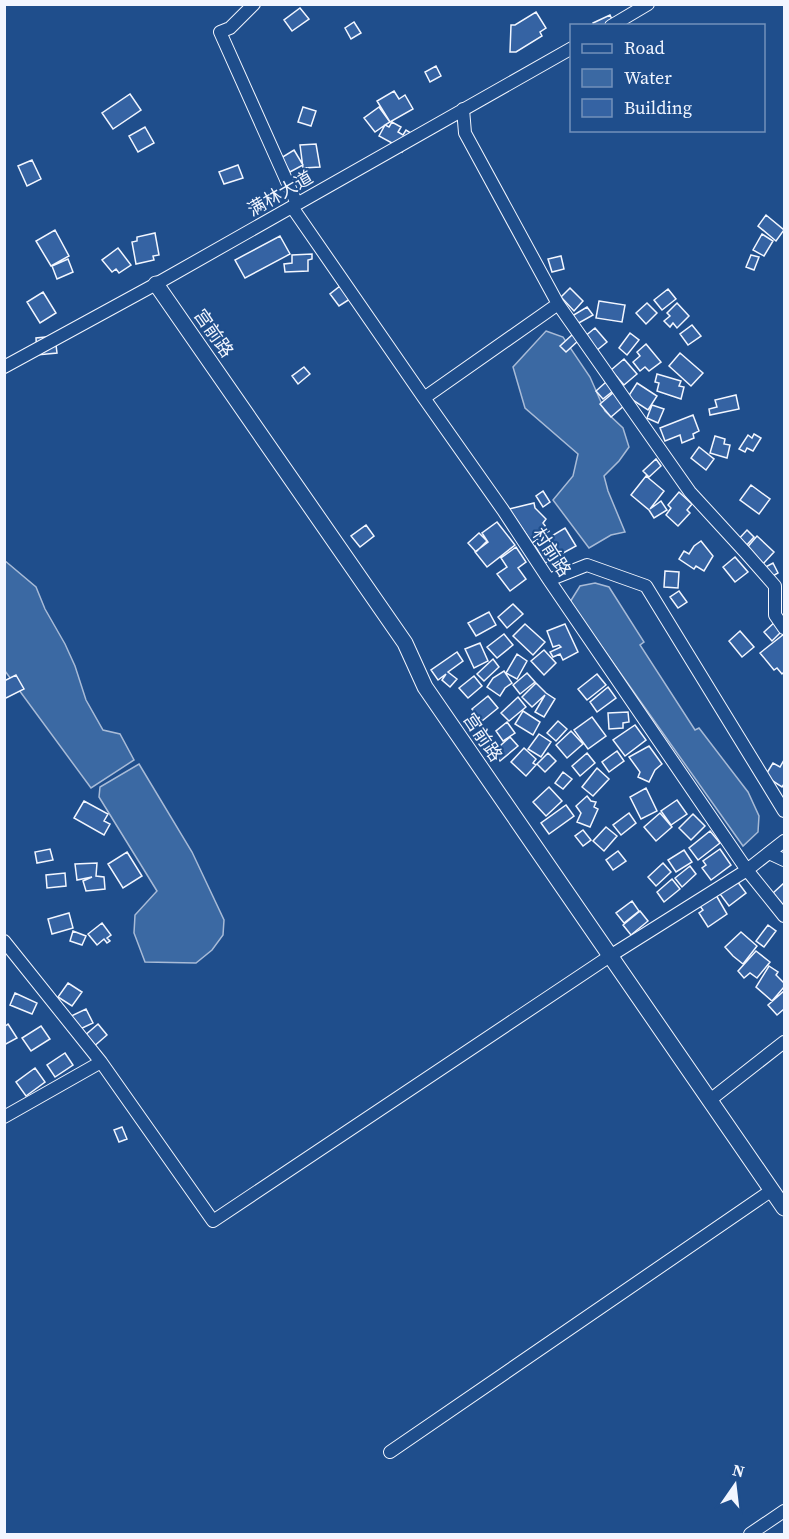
<svg xmlns="http://www.w3.org/2000/svg" width="789" height="1539" font-family="'Source Serif 4','Noto Sans SC',serif">
	<style>
		.water { fill: #3b69a3; stroke: #a8bbd7; stroke-width: 1.5 }
		.building { fill: #3563a3; stroke: #f2f6ff; stroke-width: 1.5 }
		.lines { fill: none; stroke-linecap: round; stroke-linejoin: round }
		.minor-casing { stroke: #f2f6ff; stroke-width: 14 }
		.tertiary-casing { stroke: #f2f6ff; stroke-width: 17 }
		.minor { stroke: #1f4e8c; stroke-width: 12 }
		.tertiary { stroke: #1f4e8c; stroke-width: 15 }
		.labels { text-anchor: middle; dominant-baseline: central; stroke-width: 4.5; stroke-linejoin: round; paint-order: stroke }
		.street-label { font-size: 18px; fill: #f2f6ff; stroke: #1f4e8c }
	</style>
	<rect width="100%" height="100%" fill="#1f4e8c"/>
	<path class="water" d="M546 331 563 337 590 377 605 411 623 428 629 447 619 461 604 476 608 491 625 532 611 535 589 548 553 500 573 476 578 454 525 408 513 367Z
		M4 560 36 587 45 609 65 644 75 666 86 700 103 730 120 734 134 760 91 788 5 671Z
		M595 583 609 587 644 642 640 645 695 730 699 728 748 792 759 816 758 832 743 846 570 602 580 586Z
		M139 764 192 852 224 920 223 935 212 950 196 963 145 962 134 933 135 915 157 891 99 797 100 787Z"/>
	<path class="building" d="M300 8 309 19 292 31 284 20Z
		M536 12 546 28 540 32 542 36 516 52H510L511 25H515Z
		M610 15 615 26H594L593 23Z
		M354 22 361 33 351 39 345 28Z
		M436 66 441 76 430 82 425 72Z
		M394 91 399 99 405 95 413 109 390 122 377 101Z
		M130 94 141 110 113 129 102 113Z
		M303 107 316 111 311 126 298 122Z
		M379 107 390 122 385 125 389 127 392 122 401 127 398 132 403 135 406 130 414 135 402 152 399 149 388 148 392 143 379 136 385 125 375 132 364 118Z
		M145 127 154 143 138 152 129 136Z
		M316 144 320 167 303 168 300 145Z
		M294 150 303 165 290 172 281 158Z
		M32 160 41 179 27 186 18 166Z
		M238 165 243 178 224 184 219 172Z
		M766 215 784 230 776 241 758 226Z
		M55 230 69 256 51 266 36 241Z
		M155 233 159 255 153 256 154 260 136 264 132 242 137 241V237Z
		M762 234 773 241 764 256 753 250Z
		M280 236 290 254 245 278 235 260Z
		M118 248 131 265 119 273 116 269 112 272 102 260Z
		M312 254V259L308 260V271L285 272 284 264 292 263V255Z
		M751 255 759 257 754 270 746 267Z
		M561 256 564 269 552 272 548 259Z
		M68 259 73 272 57 279 52 266Z
		M340 286 350 299 339 306 330 294Z
		M570 288 583 301 574 311 561 297Z
		M668 289 676 299 662 310 654 300Z
		M43 292 56 313 40 323 27 302Z
		M599 301 625 305 622 322 596 318Z
		M647 303 657 313 646 324 636 313Z
		M677 303 689 316 677 328 673 323 670 327 664 321 670 316 667 313Z
		M587 307 593 315 577 324 572 316Z
		M692 325 701 336 688 345 680 334Z
		M595 328 607 342 596 351 584 337Z
		M630 333 639 340 627 355 619 348Z
		M573 334 579 340 566 352 560 346Z
		M55 336 57 353 37 355 36 338Z
		M646 344 661 362 649 371 645 367 640 371 633 362 640 356 637 352Z
		M680 353 703 373 691 386 669 366Z
		M624 359 637 374 624 385 611 370Z
		M304 367 310 374 298 384 292 376Z
		M657 374 681 381 679 386 684 387 681 399 657 391 659 383 655 382Z
		M606 382 613 391 603 399 596 391Z
		M637 383 657 396 648 410 628 397Z
		M614 392 625 405 611 417 600 404Z
		M736 395 739 409 710 415 709 409 717 407 715 400Z
		M652 405 664 409 658 423 647 418Z
		M693 415 699 431 693 434 694 438 682 443 680 435 665 441 660 428Z
		M754 434 761 438 753 451 747 448 745 452 739 449 748 435 752 438Z
		M715 436 725 439 724 444 730 445 727 458 710 453Z
		M699 447 714 459 706 470 691 458Z
		M656 459 661 466 649 477 643 471Z
		M646 476 664 491 650 509 661 501 667 510 654 518 649 510 631 495Z
		M751 485 770 499 759 514 740 500Z
		M543 491 550 502 543 507 536 496Z
		M679 492 692 504 687 510 690 513 678 526 666 515 671 508 668 505Z
		M534 503 535 508 546 519 543 523 549 531 532 543 509 509Z
		M497 522 515 545 487 567 475 552 488 542 482 533Z
		M366 525 374 536 360 547 351 536Z
		M565 528 576 546 545 563 535 546Z
		M747 530 754 537 745 547 737 541Z
		M479 533 487 541 476 552 468 543Z
		M757 536 774 552 762 565 745 550Z
		M701 541 713 556 704 571 696 566 694 569 679 559 684 551 689 554 694 546Z
		M516 547 526 562 518 568 526 579 510 591 497 574 507 567 501 558Z
		M735 557 748 572 735 582 723 567Z
		M773 563 778 573 766 580 760 570Z
		M665 571 679 572 678 588 664 587Z
		M679 591 687 602 678 608 670 597Z
		M513 604 523 614 507 628 498 617Z
		M489 612 496 625 476 636 468 623Z
		M776 621 784 629 772 641 764 632Z
		M525 624 545 642 533 655 513 636Z
		M565 624 578 652 563 660 560 654 553 657 550 652 561 647 559 645 553 647 547 631Z
		M740 631 754 647 742 657 729 641Z
		M504 634 513 645 497 658 487 647Z
		M784 634V672L782 674 777 668 774 670 760 653Z
		M480 643 488 661 474 668 465 649Z
		M544 650 556 663 544 675 531 661Z
		M457 652 463 661 448 672 457 679 450 687 442 680 446 674 438 680 431 670Z
		M517 654 527 661 517 679 506 673Z
		M493 659 499 667 484 681 477 674Z
		M504 671 512 683 505 688 500 696 487 687 493 678Z
		M527 673 535 682 520 694 513 685Z
		M597 674 606 685 587 700 578 689Z
		M16 675 24 689 4 699V681Z
		M474 676 482 686 468 698 459 688Z
		M536 683 546 693 555 699 544 717 535 712 545 695 532 707 522 697Z
		M608 687 616 698 597 712 590 702Z
		M488 696 498 708 482 721 472 709Z
		M518 697 526 707 509 721 501 713Z
		M523 711 540 722 533 735 515 724Z
		M628 712 629 722 623 723V728L609 729 608 713Z
		M592 717 606 736 588 749 574 730Z
		M558 721 567 729 556 741 547 733Z
		M507 722 515 733 503 741 496 731Z
		M635 725 646 740 625 756 613 740Z
		M571 731 583 744 567 758 556 745Z
		M539 734 551 742 541 757 528 749Z
		M510 737 518 746 500 761 493 752Z
		M649 746 662 764 655 770 649 782 638 777 640 772 629 757Z
		M524 748 536 759 533 763 536 765 526 776 511 762Z
		M617 751 624 761 609 772 602 762Z
		M548 753 556 761 545 772 537 764Z
		M587 753 595 763 580 776 572 766Z
		M784 760V784L782 787 765 776 773 763 780 767Z
		M597 768 609 779 593 796 582 787Z
		M563 772 572 779 563 789 555 783Z
		M549 787 562 801 546 816 533 802Z
		M646 788 657 811 641 819 630 797Z
		M587 796 591 801 596 802 594 807 598 809 590 827 577 822 581 813 576 806Z
		M677 800 687 814 671 825 661 811Z
		M84 801 108 814 104 821 110 824 104 835 74 818Z
		M566 805 574 816 549 834 541 823Z
		M629 813 636 823 621 835 613 825Z
		M660 813 672 827 656 841 644 827Z
		M693 814 705 826 691 840 679 828Z
		M606 827 617 836 604 851 593 841Z
		M583 830 591 840 583 846 575 836Z
		M710 831 720 843 698 860 689 848Z
		M50 849 53 860 37 863 35 852Z
		M720 849 731 865 711 880 702 868 706 865 703 861Z
		M684 850 692 862 676 872 668 860Z
		M618 851 626 861 613 870 606 860Z
		M127 852 142 876 123 888 108 864Z
		M97 863 96 876 104 877 105 889 86 891 83 881 92 877 77 880 75 864Z
		M663 863 671 872 656 886 648 877Z
		M690 866 696 874 682 887 675 878Z
		M65 873 66 886 47 888 46 875Z
		M672 879 680 889 664 902 657 892Z
		M737 881 746 893 729 906 720 894Z
		M784 883V906L773 893Z
		M716 895 727 914 708 927 699 913 703 910 700 906Z
		M632 901 639 911 624 923 616 913Z
		M640 911 648 921 631 935 623 925Z
		M69 913 73 928 52 934 48 919Z
		M102 923 111 935 107 938 110 941 107 943 104 939 97 945 88 934Z
		M768 925 776 931 764 947 756 941Z
		M73 931 86 936 82 945 70 941Z
		M741 932 757 946 743 964 733 956 725 947Z
		M756 951 770 962 757 978 750 973 744 978 738 971Z
		M769 966 778 972 776 975 784 983V987L772 1001 756 987Z
		M68 983 82 992 72 1006 58 997Z
		M784 991V1009L777 1015 768 1005Z
		M15 993 37 1003 32 1014 10 1005Z
		M86 1009 93 1023 76 1031 69 1017Z
		M8 1024 17 1038 4 1045V1027Z
		M98 1024 107 1035 92 1048 83 1037Z
		M41 1026 50 1039 31 1051 22 1038Z
		M65 1053 73 1065 55 1077 47 1065Z
		M35 1068 45 1082 26 1096 16 1082Z
		M122 1127 127 1139 119 1142 114 1130Z"/>
	<g class="lines">
		<g class="minor-casing">
			<path id="minor" d="M254 4 230 28 220 32 297 204
				M611 26 648 4
				M292 207 424 398 503 510 549 580 747 870 784 916
				M558 304 690 492 746 553 775 586V615L784 628
				M4 367 156 284 572 48
				M424 398 558 304 465 133 463 109
				M549 580 587 565 646 586 784 811
				M769 853 784 860
				M4 941 101 1062 4 1117
				M101 1062 213 1221 610 956 747 870 784 841
				M710 1100 784 1042
				M390 1452 772 1190
				M750 1534 784 1511"/>
		</g>
		<g class="tertiary-casing">
			<path id="tertiary" d="M156 284 405 643 425 687 784 1208"/>
		</g>
		<use href="#minor" class="minor"/>
		<use href="#tertiary" class="tertiary"/>
	</g>
	<g class="labels">
		<g class="street-label">
			<text transform="translate(280 193) rotate(-30)">满林大道</text>
			<text transform="translate(214 333) rotate(55)">宫前路</text>
			<text transform="translate(552 552) rotate(57)">村前路</text>
			<text transform="translate(483 737) rotate(56)">宫前路</text>
		</g>
	</g>
	<rect width="789" height="1539" fill="none" stroke="#f2f6ff" stroke-width="12"/>
	<rect x="570" y="24" width="195" height="108" fill="#1f4e8c" stroke="#7391ba" stroke-width="1.5"/>
	<rect x="582" y="44" width="30" height="9" fill="#1f4e8c" stroke="#7391ba" stroke-width="1.5"/>
	<text x="624" y="54" font-size="18" fill="#f2f6ff">Road</text>
	<rect x="582" y="69" width="30" height="18" fill="#3b69a3" stroke="#7391ba" stroke-width="1.5"/>
	<text x="624" y="84" font-size="18" fill="#f2f6ff">Water</text>
	<rect x="582" y="99" width="30" height="18" fill="#3563a3" stroke="#7391ba" stroke-width="1.5"/>
	<text x="624" y="114" font-size="18" fill="#f2f6ff">Building</text>
	<g transform="translate(735 1485) rotate(14)" stroke="#1f4e8c" stroke-width="4.5" paint-order="stroke">
	<path d="M0-4.5L10 22L0 15L-10 22Z" fill="#f2f6ff"/>
	<text y="-9" font-size="16" font-weight="bold" text-anchor="middle" fill="#f2f6ff">N</text>
	</g>
</svg>
